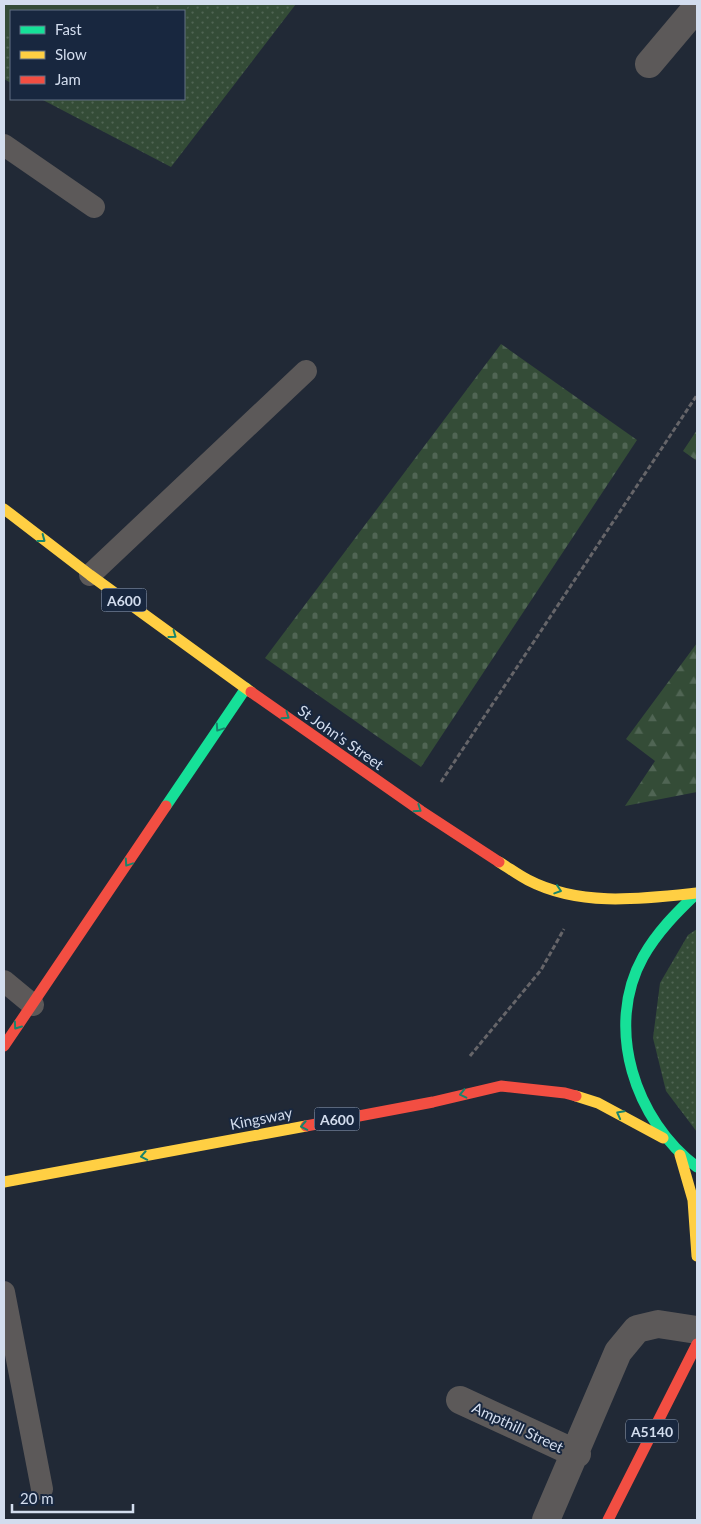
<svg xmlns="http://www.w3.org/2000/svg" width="701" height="1524" font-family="Lato,sans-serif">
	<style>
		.grass { fill: url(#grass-dots) }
		.forest { fill: url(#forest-firs) }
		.cemetery { fill: url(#cemetery-stones) }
		.park { fill: #344c37 }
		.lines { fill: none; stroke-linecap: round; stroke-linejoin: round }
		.path { stroke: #666569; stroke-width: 3; stroke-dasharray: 5 2.5; stroke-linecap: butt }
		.lane { stroke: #5c5959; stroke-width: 22 }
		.street { stroke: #5c5959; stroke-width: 28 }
		.fast { stroke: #16e098; stroke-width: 11 }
		.slow { stroke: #ffcf43; stroke-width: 11 }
		.jam { stroke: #f24e42; stroke-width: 11 }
		.oneway { stroke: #17846c }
		.labels { text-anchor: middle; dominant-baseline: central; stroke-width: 4; stroke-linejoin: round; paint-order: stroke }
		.shield { fill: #18273f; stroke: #9ba6ba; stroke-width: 1 }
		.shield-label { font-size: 14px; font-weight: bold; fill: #d3ddee }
		.street-label { font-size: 15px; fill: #d3ddee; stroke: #18273f }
	</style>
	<defs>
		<pattern id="grass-dots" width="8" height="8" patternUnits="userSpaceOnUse" patternTransform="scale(1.25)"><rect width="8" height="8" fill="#344c37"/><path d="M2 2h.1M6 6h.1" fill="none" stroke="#506554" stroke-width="1.8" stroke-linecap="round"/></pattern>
		<pattern id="forest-firs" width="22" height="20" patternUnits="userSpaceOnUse" patternTransform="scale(1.25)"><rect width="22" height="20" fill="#344c37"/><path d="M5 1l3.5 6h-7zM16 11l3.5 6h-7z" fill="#506554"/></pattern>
		<pattern id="cemetery-stones" width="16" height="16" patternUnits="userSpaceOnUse" patternTransform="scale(1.25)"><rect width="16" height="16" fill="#344c37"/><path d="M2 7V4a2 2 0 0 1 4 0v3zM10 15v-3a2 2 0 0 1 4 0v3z" fill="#506554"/></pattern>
	</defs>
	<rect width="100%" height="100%" fill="#212936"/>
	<path class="grass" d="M4 4H296L171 167 41 99H184V11H11V83L4 79Z
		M697 929V1132L666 1091 653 1038 660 983 688 935Z"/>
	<path class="forest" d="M697 430V461L683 451Z
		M697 643V792L625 806 655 761 626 739Z"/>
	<path class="cemetery" d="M501 344 637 440 421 767 265 658Z"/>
	<path class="park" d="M4 4H143L158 11H11V37L4 33Z
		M154 4H189L184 14V11H168Z"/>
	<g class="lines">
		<path class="path" d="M441 782 697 395
			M470 1056 541 970 564 929"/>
		<path class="lane" d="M4 145 94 207
			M90 575 306 371
			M4 981 33 1005
			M4 1292 42 1489"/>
		<path class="street" d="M649 64 697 7
			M460 1400 577 1454
			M546 1520 618 1352 637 1329 658 1324 697 1330"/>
		<path class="fast" d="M166 806 246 688
			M697 893C677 912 657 932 643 957 604 1027 635 1121 697 1167"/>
		<path class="slow" d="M4 509 90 575 251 692
			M499 862C509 868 518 875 528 880 580 907 641 899 697 893
			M576 1096 598 1103 663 1138
			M680 1155 693 1200 697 1256
			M4 1182 306 1126"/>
		<path class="jam" d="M251 692 421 811 499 862
			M4 1046 166 806
			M306 1126 433 1102 501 1086 565 1093 576 1096
			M608 1520 697 1344"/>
	</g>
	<defs><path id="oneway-chevron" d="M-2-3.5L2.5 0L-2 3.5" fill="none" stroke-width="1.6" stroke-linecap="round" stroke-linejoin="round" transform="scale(1.25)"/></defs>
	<g class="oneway">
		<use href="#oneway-chevron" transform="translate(42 539) rotate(37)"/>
		<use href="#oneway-chevron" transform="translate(173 635) rotate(36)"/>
		<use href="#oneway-chevron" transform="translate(286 716) rotate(35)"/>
		<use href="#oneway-chevron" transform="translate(219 728) rotate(124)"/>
		<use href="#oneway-chevron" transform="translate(418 809) rotate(34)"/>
		<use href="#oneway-chevron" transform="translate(128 863) rotate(124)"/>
		<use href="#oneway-chevron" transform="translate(558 890) rotate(18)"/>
		<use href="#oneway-chevron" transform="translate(17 1026) rotate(125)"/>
		<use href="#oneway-chevron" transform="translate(463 1094) rotate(167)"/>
		<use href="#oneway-chevron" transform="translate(620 1114) rotate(-152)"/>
		<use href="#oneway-chevron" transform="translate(304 1126) rotate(169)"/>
		<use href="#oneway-chevron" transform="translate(144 1156) rotate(169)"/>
	</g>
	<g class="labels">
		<g class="shield">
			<rect x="101.5" y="588.5" width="45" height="23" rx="4"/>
			<rect x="314.5" y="1107.5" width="45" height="23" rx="4"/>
			<rect x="626" y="1419.5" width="52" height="23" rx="4"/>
		</g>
		<g class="shield-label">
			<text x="124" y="600">A600</text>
			<text x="337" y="1119">A600</text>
			<text x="652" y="1431">A5140</text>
		</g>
		<g class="street-label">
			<text transform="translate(341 737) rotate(35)">St John's Street</text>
			<text transform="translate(261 1118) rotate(-11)">Kingsway</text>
			<text transform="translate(518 1427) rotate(25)">Ampthill Street</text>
		</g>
	</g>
	<rect width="701" height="1524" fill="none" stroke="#d3ddee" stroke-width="10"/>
	<rect x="10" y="10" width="175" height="90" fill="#18273f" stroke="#637085"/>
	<rect x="20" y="26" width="25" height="8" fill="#16e098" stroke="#637085"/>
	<text x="55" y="35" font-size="15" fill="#d3ddee">Fast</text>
	<rect x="20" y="51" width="25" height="8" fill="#ffcf43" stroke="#637085"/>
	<text x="55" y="60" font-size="15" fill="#d3ddee">Slow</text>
	<rect x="20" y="76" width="25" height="8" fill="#f24e42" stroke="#637085"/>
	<text x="55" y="85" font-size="15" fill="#d3ddee">Jam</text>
	<path d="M12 1504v8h121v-8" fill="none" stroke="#d3ddee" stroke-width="2.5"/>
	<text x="20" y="1504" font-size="15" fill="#d3ddee" stroke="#18273f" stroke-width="4" paint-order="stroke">20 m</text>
</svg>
